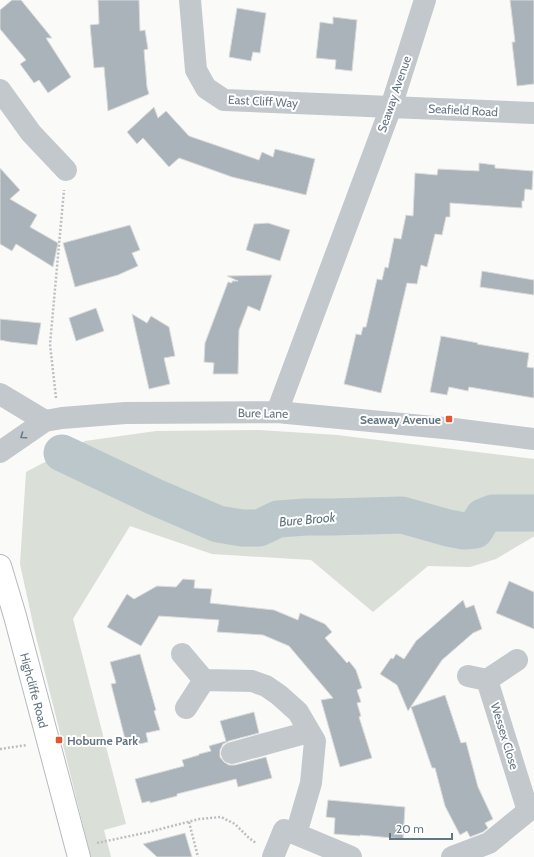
<svg xmlns="http://www.w3.org/2000/svg" width="534" height="857" font-family="Cabin,sans-serif">
	<style>
		.green { fill: #dadfd7 }
		.lines { fill: none; stroke-linecap: round; stroke-linejoin: round }
		.river { stroke: #bbc7cb; stroke-width: 37 }
		.building { fill: #aab3b9; stroke: #dcdcda }
		.major-casing { stroke: #b5babe; stroke-width: 24 }
		.path { stroke: #bbbfc2; stroke-width: 2.5; stroke-dasharray: 2 2; stroke-linecap: butt }
		.minor { stroke: #c3c8cc; stroke-width: 22 }
		.major { stroke: #fff; stroke-width: 22 }
		.oneway { stroke: #6a7a87 }
		.poi-dot { fill: #e4572e; stroke: #fff; stroke-width: 1.5 }
		.labels { text-anchor: middle; dominant-baseline: central; stroke-width: 4; stroke-linejoin: round; paint-order: stroke }
		.street-label { font-size: 12px; fill: #657683; stroke: #fff }
		.poi-label { font-size: 12px; font-weight: bold; fill: #657683; stroke: #fff; text-anchor: end }
		.water-label { font-size: 13px; font-style: italic; fill: #60757c; stroke: #fff }
	</style>
	<rect width="100%" height="100%" fill="#fafaf8"/>
	<path class="green" d="M259 430 337 435 534 459V537H533L496 559 470 567 428 566 373 612 311 560 212 554 130 526 73 619 126 824 104 830 111 857H91L35 633 20 564 26 472 85 441 156 431Z"/>
	<g class="lines">
		<path class="river" d="M62 453 155 497 218 524 242 528H259L278 519 306 517H331L402 515 448 528 464 531 475 530 483 517 493 513H534"/>
	</g>
	<path class="building" d="M12 0H21L52 38H46L71 77 48 93 39 80 34 83 20 64 26 60 0 29V10Z
		M98 0H139L140 31 145 30 148 49 144 50 147 87 149 94 108 111 104 67 94 68 90 25 99 24Z
		M510 0H534V84L517 86 512 42H515Z
		M237 8 266 13 260 53 253 52 251 61 229 57Z
		M333 17 357 20 352 71 335 69 336 60 316 58 320 22 333 24Z
		M154 107 158 118 166 111 189 136 259 160 262 152 273 157 275 149 315 159 306 195 232 177 179 158 169 167 143 138 137 144 127 132Z
		M479 163 495 165V168L533 171 532 190 525 189 524 201H522V208L450 203V217H446L442 235 435 234 427 267 421 265 417 284 407 283 381 393 344 384 356 334 361 335 363 327H366L377 279 382 280 385 267 388 268 394 238 401 239 406 215 413 216 415 173 437 175 438 169 479 171Z
		M0 168 20 190 10 199 37 215 30 227 58 243 53 267 16 244 12 251 0 244Z
		M268 223 290 230 280 261 246 250 254 224Z
		M130 225 140 250 132 253 138 266 118 275 75 287 63 243Z
		M482 271 534 280V295L480 287Z
		M272 275 260 311 248 306 239 330 238 374H213L214 363 204 362 205 343 228 282 232 283V281H238L227 276Z
		M96 308 104 331 76 341 69 318Z
		M132 314 147 323 151 316 169 327 175 356 164 358 170 384 149 389Z
		M0 319 41 323 37 345 10 342 0 340Z
		M441 336 478 343 477 344 529 353 527 367 534 368V398L469 387 468 391 449 387 447 395 430 392Z
		M183 579 195 580 194 588 212 589 210 603 274 610 298 620 300 613 325 624 332 632 325 638 347 663 349 661 356 670 362 688 357 690 361 702 357 703 361 716 359 717 372 758 340 767 321 700 333 698 289 646 263 635 217 632 219 620 159 616 141 646 107 627 122 602 127 594 134 599 157 586 176 587Z
		M509 581 534 592V629L496 613Z
		M463 600 466 608 474 605 482 629 473 633 442 660 408 711 397 685 380 674 391 658 393 659 396 654 404 659 416 641Z
		M140 654 156 710 154 711 160 730 146 733 148 742 131 746 129 738 125 739 111 684 116 683 110 662Z
		M445 695 461 743 466 742 478 787 493 819 485 823 488 828 483 832 470 837 467 831 460 835 445 806 435 768H432L411 707Z
		M254 712 259 733 229 741 223 744 220 750V757L224 762 229 765H235L266 757 272 778 238 787 236 779 177 794V796L150 803V801L142 803 135 779 184 766 182 760 199 755V754L211 751 209 746 226 741 220 721Z
		M328 800 405 807 403 839 360 835V836L334 834 335 818 326 817Z
		M185 833 192 857H157L143 844Z"/>
	<g class="lines">
		<g class="major-casing">
			<g id="major">
				<path id="s1" d="M0 566 15 616 79 857"/>
			</g>
		</g>
		<path class="path" d="M56 398 50 344 64 190
			M0 749 27 745
			M189 822 198 857
			M97 843 149 832 199 819 221 817 235 824 249 838 256 843"/>
		<path class="minor" d="M190 0 196 70 206 88 224 100 534 113
			M0 90 31 133 66 170
			M0 394 45 421
			M277 412 391 107 425 0
			M0 452 45 421 62 418 125 413 277 412 454 429 534 439
			M182 654 204 680 252 681 266 686 279 695 298 712 315 741 311 783 296 834 351 857
			M468 676 487 680 528 811
			M487 680 517 660
			M186 708 204 680
			M232 753 309 732
			M273 857 284 830 296 834
			M452 857 489 843 534 806"/>
		<use href="#major" class="major"/>
	</g>
	<defs><path id="oneway-chevron" d="M-2-3.5L2.5 0L-2 3.5" fill="none" stroke-width="1.6" stroke-linecap="round" stroke-linejoin="round"/></defs>
	<use class="oneway" href="#oneway-chevron" transform="translate(23 436) rotate(145)"/>
	<g class="poi-dot">
		<rect x="445" y="415" width="8" height="8" rx="2"/>
		<rect x="55" y="736" width="8" height="8" rx="2"/>
	</g>
	<g class="labels">
		<g class="street-label">
			<text transform="translate(394 94) rotate(-71)">Seaway Avenue</text>
			<text transform="translate(263 101) rotate(3)">East Cliff Way</text>
			<text transform="translate(463 110) rotate(3)">Seafield Road</text>
			<text transform="translate(263 413) rotate(1)">Bure Lane</text>
			<text stroke="none"><textPath href="#s1" startOffset="129">Highcliffe Road</textPath></text>
			<text transform="translate(505 736) rotate(73)">Wessex Close</text>
		</g>
		<g class="poi-label">
			<text x="441" y="419">Seaway Avenue</text>
			<text x="67" y="740" text-anchor="start">Hoburne Park</text>
		</g>
		<g class="water-label">
			<text transform="translate(307 519) rotate(-5)">Bure Brook</text>
		</g>
	</g>
	<path d="M390 833v6h62v-6" fill="none" stroke="#657683" stroke-width="2"/>
	<text x="396" y="833" font-size="12" fill="#657683" stroke="#ffffff" stroke-width="3" paint-order="stroke">20 m</text>
</svg>
